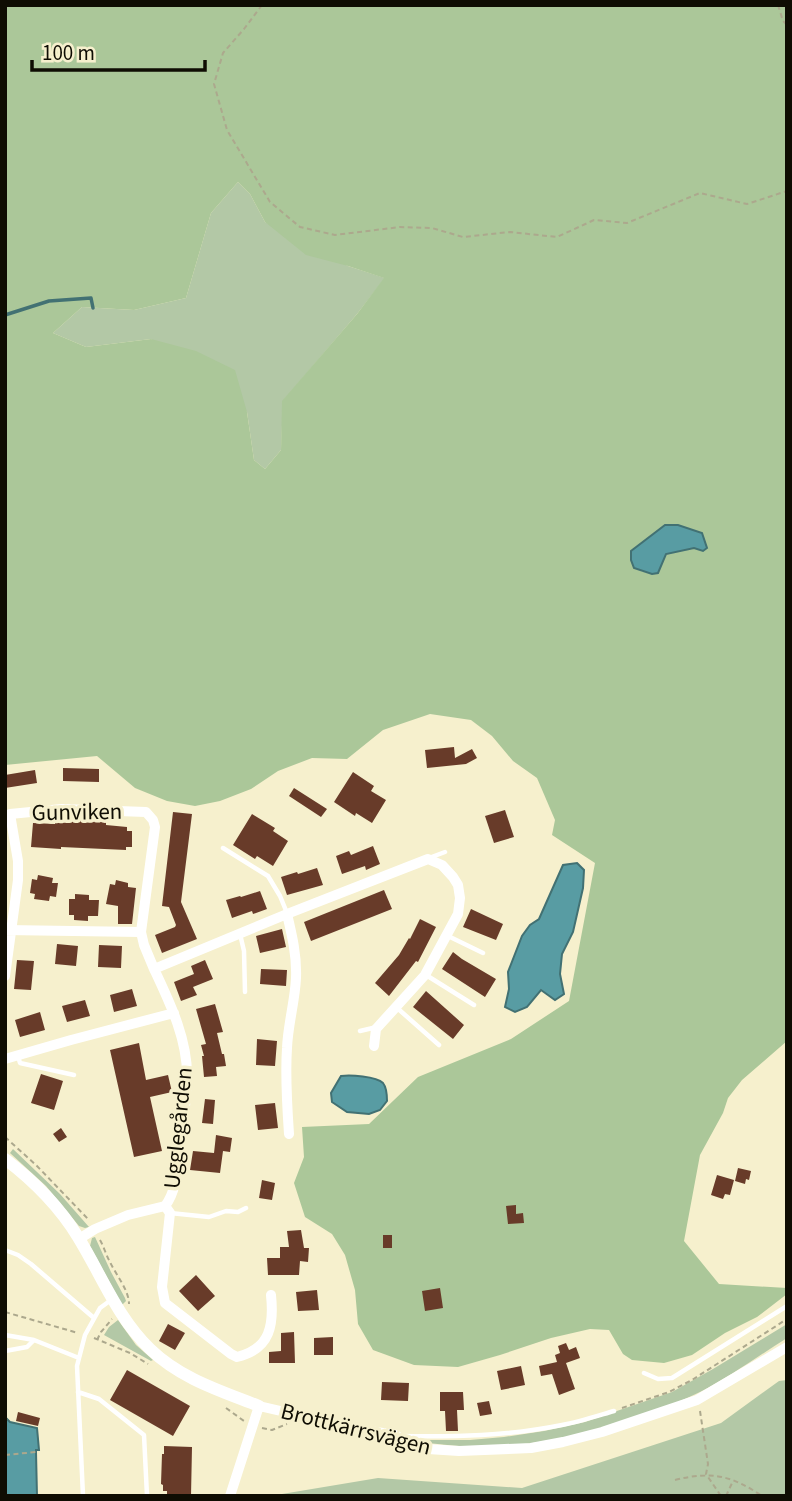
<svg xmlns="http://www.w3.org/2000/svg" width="792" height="1501" font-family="'Source Sans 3',sans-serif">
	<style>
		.green { fill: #b3c8a6 }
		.forest { fill: #abc799; fill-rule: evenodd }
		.water { fill: #589ca3; stroke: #427173; stroke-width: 2 }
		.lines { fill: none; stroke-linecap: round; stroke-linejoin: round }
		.stream { stroke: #427173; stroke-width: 3.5 }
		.building { fill: #683b29 }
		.path { stroke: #aca88d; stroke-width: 2; stroke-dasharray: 5 3.5; stroke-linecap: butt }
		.service { stroke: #fff; stroke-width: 4.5 }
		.minor { stroke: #fff; stroke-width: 10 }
		.tertiary { stroke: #fff; stroke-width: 12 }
		.labels { text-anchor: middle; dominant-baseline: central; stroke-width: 7; stroke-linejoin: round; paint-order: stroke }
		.street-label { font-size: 23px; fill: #0f0d03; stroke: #f6f0cd }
	</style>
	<rect width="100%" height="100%" fill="#f6f0cd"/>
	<path class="green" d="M238 182 250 194 265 222 348 266 385 278 357 314 283 401 281 450 265 469 254 460 247 412 151 339 86 347 53 333 82 307 134 310 186 298 211 213Z
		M13 1149 60 1194 89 1227 85 1228 79 1226 46 1186 10 1153Z
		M95 1237 111 1272 125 1298 126 1301 122 1305 90 1246 92 1238Z
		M118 1320 136 1345 153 1360 151 1361 104 1335 109 1327Z
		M787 1324V1338C758 1356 730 1377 700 1392 638 1422 546 1448 477 1447 460 1446 444 1445 428 1443L421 1440H470L504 1437 544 1431 585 1422 672 1392 713 1369Z
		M787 1380V1496H270L378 1478 522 1488 721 1423 779 1381Z"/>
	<path class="forest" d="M5 5H787V1041L742 1080 728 1098 723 1113 700 1155 684 1241 719 1284 787 1288V1294L757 1317 725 1333 692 1355 664 1363 632 1360 623 1354 609 1330 590 1329 551 1338 500 1355 458 1367 414 1365 373 1350 358 1324 355 1290 345 1255 332 1234 305 1217 294 1183 304 1157 302 1127 369 1124 418 1077 511 1039 569 1001 595 863 552 835 555 820 537 778 513 761 492 736 471 720 430 714 383 730 347 759 312 758 278 771 251 789 220 801 195 806 167 801 135 788 97 756 5 765ZM238 182 250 194 265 222 306 255 348 266 384 278 357 314 282 401 281 450 265 469 254 460 247 412 235 370 196 351 151 339 86 347 53 333 82 307 134 310 186 298 211 213ZM678 525 702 533 694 548 666 554 658 573 652 574 641 571 631 551 650 538Z"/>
	<path class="water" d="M665 525H678L702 533 707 548 703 551 694 548 666 554 658 573 652 574 634 568 631 560V551Z
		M577 863 584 870 583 888 573 932 562 954 560 974 564 994 555 1000 541 990 527 1007 515 1012 505 1007 509 989 508 972 522 936 530 925 539 919 563 865Z
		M341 1076C350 1075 376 1076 383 1083 387 1088 387 1095 387 1101L380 1110 369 1114 347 1112 332 1102 331 1093Z
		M5 1417 10 1422 37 1428 39 1450H36V1452L37 1496H5Z"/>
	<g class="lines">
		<path class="stream" d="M5 315 49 301 91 298 93 308"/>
	</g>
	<path class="building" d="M454 747 455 758 472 749 477 758 466 764 427 768 425 750Z
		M63 768 99 769V782L63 781Z
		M35 770 37 783 5 788V775Z
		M353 772 374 786 371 791 386 800 372 823 356 813 355 816 334 802Z
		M294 788 327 809 321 817 289 796Z
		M505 810 514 837 494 843 485 816Z
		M173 812 192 814 181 902 197 939 162 953 155 935 175 927 176 925 169 907 162 906Z
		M252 814 275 828 273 831 288 841 273 866 257 856 255 859 233 845Z
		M76 819 106 821V825L127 827V831H132V847H126V850L61 847V849L31 847 33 823 55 824V820L76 822Z
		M373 846 380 864 366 870 365 866 342 874 336 856 349 851 351 855Z
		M317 868 323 885 287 895 281 877 297 872 298 874Z
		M38 875 53 878 52 883H58L56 897 50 896 49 901 34 899 35 894 30 893 32 879 37 880Z
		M116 880 128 883V887L136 888 132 924H118V906L106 904 110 884 115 885Z
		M384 890 392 909 311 941 304 922Z
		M260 891 267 909 253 914 252 911 232 918 226 900 240 896 241 897Z
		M75 894 89 895V900H99L98 916H88V921L74 920V915H69V899H75Z
		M471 909 503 924 496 940 463 927Z
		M420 919 436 927 418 962 416 961 389 996 375 983 399 955 409 938 410 939Z
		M282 929 286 947 260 953 256 936Z
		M57 944 78 946 76 966 55 964Z
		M99 945 122 946 121 968 98 967Z
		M453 952 462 959 496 979 485 997 442 969Z
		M17 960 34 961 31 990 14 989Z
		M205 960 213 979 193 987 197 995 181 1001 174 982 194 974 191 966Z
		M261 969 287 970 286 986 260 984Z
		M132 989 137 1006 114 1012 110 995Z
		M426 991 464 1025 453 1039 413 1007Z
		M85 1000 90 1016 67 1022 62 1006Z
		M215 1004 223 1032 217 1033 222 1054H224L226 1066 216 1067 217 1076 204 1077 202 1056H204L201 1045 206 1044 196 1009Z
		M40 1012 45 1030 20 1037 15 1020Z
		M257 1039 277 1041 275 1066 256 1065Z
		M139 1043 146 1080 168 1075 172 1092 150 1097 162 1151 134 1157 110 1050Z
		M41 1074 63 1081 54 1110 31 1103Z
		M205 1099 215 1100 213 1124 202 1123Z
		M275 1103 278 1128 258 1130 255 1105Z
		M61 1128 67 1137 59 1142 53 1134Z
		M216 1135 232 1138 230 1152 223 1151 220 1173 190 1170 193 1151 214 1153Z
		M738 1168 751 1171 749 1180 746 1179 745 1184 735 1181Z
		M717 1175 734 1180 730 1195 725 1194 723 1199 711 1195Z
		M262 1180 275 1183 272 1200 259 1198Z
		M516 1205V1214L523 1213 524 1223 508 1224 506 1206Z
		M301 1230 304 1248H309L308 1262 300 1261 299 1275H268L267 1258H280V1247H289L287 1231Z
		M383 1235H392V1248H383Z
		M196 1275 215 1296 198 1311 179 1291Z
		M440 1288 443 1308 425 1311 422 1291Z
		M317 1290 319 1310 298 1311 296 1292Z
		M168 1324 185 1333 175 1350 159 1341Z
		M294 1332 295 1363H269V1352L281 1351V1333Z
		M333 1337V1355H314V1338Z
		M566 1343 569 1350 576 1347 580 1358 566 1363 575 1389 559 1395 552 1374 541 1376 539 1366 557 1362 555 1355 560 1353 558 1346Z
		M521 1366 525 1385 501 1390 497 1371Z
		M127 1370 190 1406 173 1436 110 1400Z
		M382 1382 409 1383 408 1401 381 1400Z
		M440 1392H463L464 1410H457L458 1431H446L445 1411H440Z
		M489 1401 492 1414 480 1416 477 1403Z
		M18 1412 40 1418 38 1426 16 1421Z
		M164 1446 192 1447 191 1496H167V1491H163V1485L161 1484 162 1454H164Z"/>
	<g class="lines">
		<path class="path" d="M262 5 244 29 223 53 214 84 227 130 270 202 300 227 335 235 400 227 432 228 463 237 510 232 557 237 594 220 627 223 700 193 747 204 787 191
			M778 5 783 21 787 25
			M5 1137 36 1165 89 1220
			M100 1240C104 1247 106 1255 110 1262 116 1275 129 1290 129 1304
			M5 1312 78 1333
			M94 1338 130 1353 148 1364
			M97 1340 101 1332 112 1319
			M226 1408 244 1421
			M622 1408 669 1392 692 1380 787 1319
			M700 1411 708 1464 706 1474 721 1496
			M5 1420 7 1419
			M262 1428 272 1430 287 1424
			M5 1455 36 1452
			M675 1480C711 1471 731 1475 762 1496
			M726 1496 733 1481"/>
		<path class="service" d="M223 848 268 876 280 896 287 913
			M429 858 445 852
			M240 934 244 951 245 992
			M448 936 483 953
			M426 975 474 1005
			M396 1007 439 1045
			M360 1031 377 1027
			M18 1056 20 1063 74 1075
			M170 1213 209 1217 226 1211 238 1212 246 1208
			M5 1250 18 1255 31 1264 94 1318
			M5 1335 34 1340 79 1358
			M5 1351 27 1347 33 1341
			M644 1373 658 1379 672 1378 787 1306
			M78 1392 99 1399 144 1435 147 1496
			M400 1436C455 1437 508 1436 562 1425 579 1422 597 1416 614 1411
			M83 1496 77 1366 85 1335 100 1308 111 1300"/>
		<path class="minor" d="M287 914C292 935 297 956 296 978 295 1001 288 1024 287 1048 285 1077 287 1105 289 1134
			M5 930 141 932
			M5 976 18 880V861L10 814 62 809 146 812 153 820 155 827 141 932 144 945 154 969
			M5 1059 71 1040 174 1013
			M165 1206 170 1213 162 1287 165 1303 231 1354 237 1357C271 1349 274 1324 271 1295
			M79 1239 95 1229 128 1215 165 1206C177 1191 177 1168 179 1149 182 1126 187 1102 187 1078 188 1040 170 1003 154 969L287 914 428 859 442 865 453 877 458 885 460 898 458 914 425 975 376 1029 374 1046
			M230 1496 259 1406 363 1430 396 1435 405 1444 428 1449 459 1451 531 1448 563 1442 602 1432 697 1400 787 1347"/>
		<path class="tertiary" d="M5 1159C34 1181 59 1206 78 1237 102 1276 117 1317 150 1349 181 1379 221 1391 259 1406"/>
	</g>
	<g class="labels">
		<g class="street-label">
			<text transform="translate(77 812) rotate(-1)">Gunviken</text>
			<text transform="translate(178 1128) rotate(-84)">Ugglegården</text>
			<text transform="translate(356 1429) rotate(14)">Brottkärrsvägen</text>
		</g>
	</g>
	<rect width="792" height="1501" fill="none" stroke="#0f0d03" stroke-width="14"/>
	<path d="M32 60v10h173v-10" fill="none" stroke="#0f0d03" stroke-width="3.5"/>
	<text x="42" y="60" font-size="21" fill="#0f0d03" stroke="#f6f0cd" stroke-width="5" paint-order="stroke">100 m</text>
</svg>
